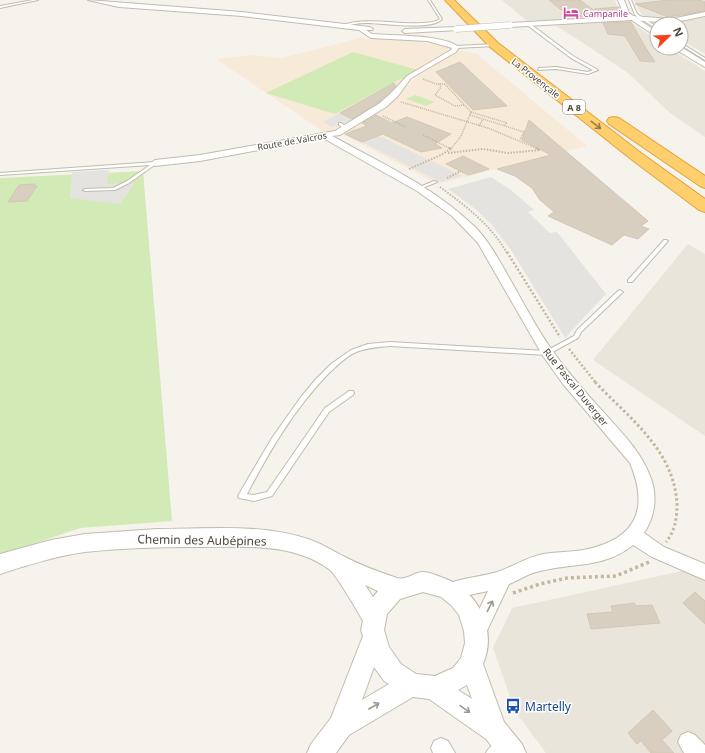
<svg xmlns="http://www.w3.org/2000/svg" width="705" height="753" font-family="'Noto Sans',sans-serif">
	<style>
		.residential { fill: #eae5da }
		.commercial { fill: #f7ead8 }
		.green { fill: #d2eab5 }
		.parking { fill: #e5e3e0 }
		.building { fill: #d8cfc1; stroke: #d3c7b4 }
		.lines { fill: none; stroke-linecap: round; stroke-linejoin: round }
		.service-casing { stroke: #c2bbae; stroke-width: 2 }
		.minor-casing { stroke: #c2bbae; stroke-width: 2 }
		.tertiary-casing { stroke: #c2bbae; stroke-width: 2 }
		.motorway-casing { stroke: #e0a43c; stroke-width: 2 }
		.path-far4 { stroke: #c4b79f; stroke-width: 1.5; stroke-dasharray: 1 1; stroke-linecap: butt }
		.path-far3 { stroke: #c4b79f; stroke-width: 2; stroke-dasharray: 1.5 1.5; stroke-linecap: butt }
		.path-far2 { stroke: #c4b79f; stroke-width: 2.5; stroke-dasharray: 2 2; stroke-linecap: butt }
		.path-far1 { stroke: #c4b79f; stroke-width: 3; stroke-dasharray: 2.5 2.5; stroke-linecap: butt }
		.path { stroke: #c4b79f; stroke-width: 3.5; stroke-dasharray: 3 3; stroke-linecap: butt }
		.service { fill: #fff; fill-rule: evenodd }
		.minor { fill: #fff; fill-rule: evenodd }
		.tertiary { fill: #fff; fill-rule: evenodd }
		.motorway { fill: #ffcf6e; fill-rule: evenodd }
		.minor-bridge-casing { stroke: #c2bbae; stroke-width: 7; stroke-linecap: butt }
		.minor-bridge { stroke: #fff; stroke-width: 6 }
		.oneway { stroke: #937c4e }
		.oneway2 { stroke: #9c9892 }
		.labels { text-anchor: middle; dominant-baseline: central; stroke-width: 3; stroke-linejoin: round; paint-order: stroke }
		.far-hotel-label { font-size: 9px; fill: #b23c85; stroke: #fff; text-anchor: start }
		.far-street-label { font-size: 9px; fill: #4b4439; stroke: #fff }
		.shield { fill: #fff; stroke: #817c74; stroke-width: 1 }
		.shield-label { font-size: 9px; font-weight: bold; fill: #4b4439 }
		.street-label { font-size: 10px; fill: #4b4439; stroke: #fff }
		.near-street-label { font-size: 12px; fill: #4b4439; stroke: #fff }
		.near-transit-label { font-size: 12px; fill: #164399; stroke: #fff; text-anchor: start }
	</style>
	<rect width="100%" height="100%" fill="#f6f3ec"/>
	<path class="residential" d="M502 0H615L620 14 657 40V48H669L705 71V137L670 113 628 73 580 41 547 20 527 21Z
		M634 0H705V54L681 40V24L657 25 641 14Z
		M688 244 705 254V436L593 360Z
		M705 566V753H546L515 711 493 648 512 608Z"/>
	<path class="commercial" d="M360 38 408 39 454 49 413 73 389 97 348 125 343 123 338 125 342 128 339 131 327 134 216 59 251 55 282 58Z
		M458 50 477 54 587 146 438 184 340 133 389 105 415 78Z"/>
	<path class="green" d="M353 52 418 70 335 114 266 93Z
		M415 95 435 102 426 106 406 99Z
		M143 171 172 521 80 528 0 555V178Z"/>
	<path class="parking" d="M340 113 353 120 332 127 323 122Z
		M361 127 462 176 440 182 362 142 366 140 349 131Z
		M109 170 107 184 136 182 120 204 70 198 72 172Z
		M491 177 511 190 534 210 528 212 550 233 557 232 606 294 565 338 511 250 491 224 474 208 448 189Z"/>
	<path class="building" d="M549 0H580L596 12 594 9 619 7 622 15 570 17Z
		M668 0H700L705 2V11L668 17 635 4Z
		M631 22 644 45 655 62 640 61 625 36 608 34 603 23Z
		M460 62 507 106 473 110 436 72Z
		M394 83 396 86 379 102 352 119 340 113Z
		M376 115 392 123 407 117 451 134 435 144 442 148 421 152 383 134 362 142 345 134 367 126 362 123Z
		M529 120 648 221 641 226 649 229 638 239 624 235 612 245 548 216 554 212 540 200 532 188 515 176 497 169 551 155 522 140Z
		M463 156 489 169 468 175 446 164Z
		M35 184 34 186H37L27 201 8 202 19 185Z
		M695 592 705 601V624L683 603Z
		M634 603 636 606 652 605 660 623 591 629 587 614 613 612 611 606Z
		M653 710 672 731 662 740 674 753H651L641 741 637 744 628 733Z"/>
	<g class="lines">
		<g class="service-casing">
			<path id="service" d="M33 0H38L0 8V6Z
				M428 0H430L442 19C432 31 382 23 366 23 357 23 349 25 341 27L340 26C365 16 395 25 421 23 428 23 435 22 440 19Z
				M629 0H631L637 14 657 27V29L635 15Z
				M527 23H529L573 56 598 70 588 74 556 69 538 70 539 68 556 67 588 72 593 70 571 58 527 25Z
				M681 43 705 58V60L681 45Z
				M494 44 495 46 456 48 455 47 456 46Z
				M339 123H341L348 128 345 129 339 125Z
				M155 162 157 163 156 164 129 183 115 190 85 191 83 190 85 189 113 188 127 181 150 165 0 175V173Z
				M434 181 437 182 420 189 417 188Z
				M664 240H666L668 241 632 282H628V280Z
				M620 290 623 292 622 293 581 332 578 338 547 355 390 346C378 347 365 348 354 353 344 358 336 367 328 374 294 409 269 452 247 494L254 495 267 492 325 408 349 391H353L354 393 353 395 329 412 272 496 254 501 239 498 238 496 249 477 272 438 301 397 316 379 331 364 351 350 368 344 390 342 546 351 574 336 577 330 618 291Z
				M500 740 503 742 505 745 503 748 498 753H486C488 748 495 743 500 740Z"/>
		</g>
		<g class="minor-casing">
			<path id="minor" d="M88 0 242 12 370 27 373 29 372 30H366L372 34C393 36 443 34 459 47L456 52 411 78 398 96 386 107 340 135 332 136C381 163 434 187 475 227 488 240 498 258 507 274 522 300 535 326 552 350 568 373 587 394 606 415 623 434 641 452 650 476 658 495 655 517 644 533L664 547 705 564V580L652 557 633 545C605 568 573 563 540 571 529 573 519 580 509 584L483 639 477 642 471 639 468 633 488 591 450 599 444 597 441 591 444 585C461 578 480 577 497 572 512 567 524 559 539 555 555 551 572 553 588 549 637 538 649 508 630 463L563 384 543 356 478 243 452 216 417 191 323 138 200 161 155 166 151 163 155 160 200 155 335 131 380 103 392 92 407 76 451 50 452 48 427 41 371 38 359 30 242 16 119 7Z
				M705 12V16L671 23 631 20 510 27 507 25 510 23 631 16 671 19Z
				M456 27 459 29 458 30 405 33 402 31 405 29Z
				M688 732 695 735 705 745V753H684L678 742 681 735Z
				M441 738 448 741 455 753H433L431 748 434 741Z"/>
		</g>
		<g class="tertiary-casing">
			<path id="tertiary" d="M618 0H624L629 13 657 32V37L624 15Z
				M681 47 705 62V67L673 48Z
				M157 529C208 529 262 523 311 540 322 544 333 551 343 556 360 565 379 572 397 578 405 581 415 572 423 572 428 572 436 575 441 577 477 589 498 628 483 664L504 722 522 744 526 753H497L486 739 429 699 413 697 349 735 336 753H307L311 744 331 718 363 636 361 630 363 621C357 610 337 576 330 570 293 542 241 547 197 547 160 547 122 548 85 552 56 556 28 565 0 574V554L51 540 85 534ZM365 585 378 591 373 597ZM423 592 441 597 451 605 459 615 464 631 465 643 461 658 453 668 435 676 416 674 401 664 389 647 384 630 387 614 400 599ZM374 667 384 681 389 684 362 700ZM467 685 472 699 458 690Z"/>
		</g>
		<g class="motorway-casing">
			<path id="motorway" d="M445 0H454L498 43 641 153 705 199V212L699 210 631 159 490 47Z
				M614 117 619 118 705 176V188L700 186 609 124 607 121 609 118Z"/>
		</g>
		<path class="path-far4" d="M423 79 436 84H445L471 112 461 136 451 149
			M440 84 441 87 435 95 455 106 464 105
			M401 102 488 128 538 149
			M471 112 507 123 504 126
			M470 115 524 132 520 140
			M383 116 406 127
			M479 126 483 119
			M423 135 451 149"/>
		<path class="path-far3" d="M449 148 452 149
			M448 153 483 149 508 153 540 150 536 148
			M409 169 441 155 452 148
			M447 178 461 171
			M440 187C467 207 490 224 507 253"/>
		<path class="path-far2" d="M507 252 560 337
			M569 349 596 383"/>
		<path class="path-far1" d="M595 382C630 419 674 450 677 504 677 518 675 531 666 542"/>
		<path class="path" d="M513 593 540 584 567 578 616 576 649 562"/>
		<use href="#service" class="service"/>
		<use href="#minor" class="minor"/>
		<use href="#tertiary" class="tertiary"/>
		<use href="#motorway" class="motorway"/>
		<g class="minor-bridge-casing">
			<path id="minor-bridge" d="M456 29 510 25"/>
		</g>
		<use href="#minor-bridge" class="minor-bridge"/>
	</g>
	<defs><path id="oneway-shaft" d="M-6 0H5M1.5-3L5.5 0L1.5 3" fill="none" stroke-width="1.6" stroke-linecap="round" stroke-linejoin="round"/></defs>
	<use class="oneway" href="#oneway-shaft" transform="translate(596 125) rotate(38)"/>
	<g class="oneway2">
		<use href="#oneway-shaft" transform="translate(490 606) rotate(-63)"/>
		<use href="#oneway-shaft" transform="translate(374 706) rotate(-30)"/>
		<use href="#oneway-shaft" transform="translate(465 709) rotate(35)"/>
	</g>
	<defs>
		<g id="hotel-bare" transform="scale(1.2)"><path d="M-6-4.5h1.5V1H6V5H4.5V3h-9V5H-6ZM-4 0a1.8 1.8 0 1 1 3.6 0ZM.5 0V-2.5h3Q6-2.5 6 0Z" fill="#d1479c" stroke="#fff" stroke-width="2.5" paint-order="stroke"/></g>
		<g id="bus-bare" transform="scale(1.2)"><path d="M-5-6H5V4H4V6H2V4H-2V6H-4V4H-5ZM-3.5-4V0h7V-4ZM-3.5 1.2v1.5H-2V1.2ZM2 1.2v1.5H3.5V1.2Z" fill="#1a4fb4" stroke="#fff" stroke-width="2.5" paint-order="stroke"/></g>
	</defs>
	<g fill-rule="evenodd">
		<use href="#hotel-bare" x="571" y="13"/>
		<use href="#bus-bare" x="513" y="706"/>
	</g>
	<g class="labels">
		<g class="far-hotel-label">
			<text x="583" y="13">Campanile</text>
		</g>
		<g class="far-street-label">
			<text transform="translate(536 78) rotate(38)">La Provençale</text>
			<text transform="translate(292 141) rotate(-10)">Route de Valcros</text>
		</g>
		<rect class="shield" x="563" y="100" width="22" height="14" rx="3"/>
		<g class="shield-label">
			<text x="574" y="107">A 8</text>
		</g>
		<g class="street-label">
			<text transform="translate(576 387) rotate(51)">Rue Pascal Duverger</text>
		</g>
		<g class="near-street-label">
			<text transform="translate(202 540) rotate(1)">Chemin des Aubépines</text>
		</g>
		<g class="near-transit-label">
			<text x="525" y="706">Martelly</text>
		</g>
	</g>
	<g transform="translate(669 36) rotate(67)"><circle r="19" fill="#ffffff" stroke="#b7b4b0"/>
	<path d="M0-3L7 15L0 10L-7 15Z" fill="#fc3f1d"/>
	<text y="-6" font-size="11" font-weight="bold" text-anchor="middle" fill="#4b4439">N</text>
	</g>
</svg>
